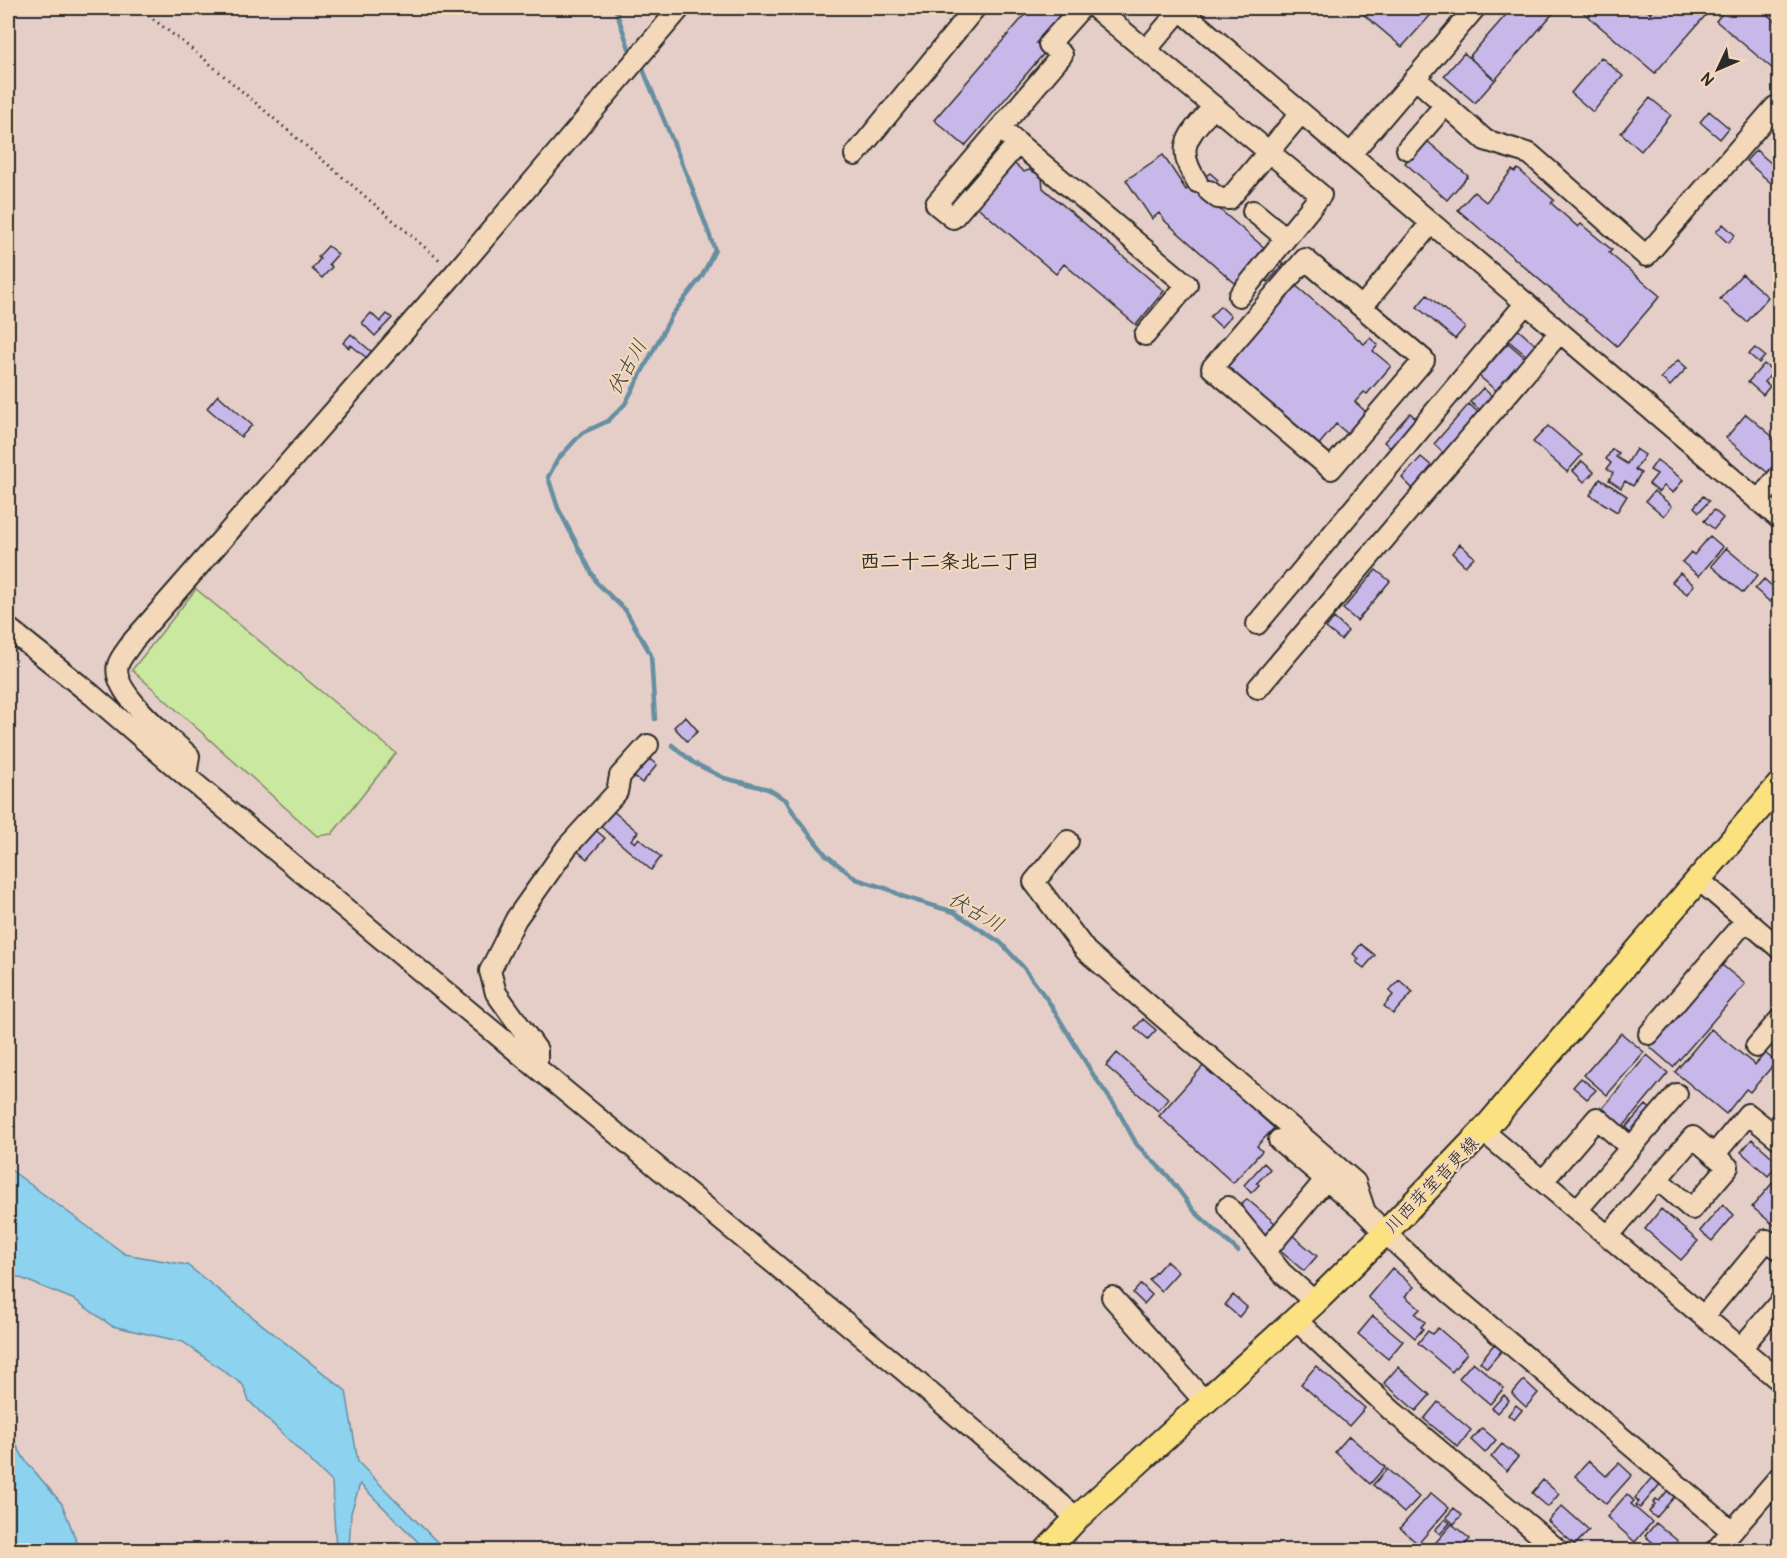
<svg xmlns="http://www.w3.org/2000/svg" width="1787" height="1558" font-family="Pangolin,'Klee One',sans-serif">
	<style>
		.green { fill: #cbe8a0; stroke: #7b8a66; stroke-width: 1.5 }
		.water { fill: #8dd2ef; stroke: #668fa1; stroke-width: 1.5 }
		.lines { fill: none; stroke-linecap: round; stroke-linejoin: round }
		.stream { stroke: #668fa1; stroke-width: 4.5 }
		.building { fill: #c8b8e9; stroke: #2b2b2b; stroke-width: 1.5 }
		.minor-casing { stroke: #2b2b2b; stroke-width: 24 }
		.major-casing { stroke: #2b2b2b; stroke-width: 28 }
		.path { stroke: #2b2b2b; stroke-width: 3; stroke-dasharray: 1.5 4.5; stroke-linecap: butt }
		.minor { stroke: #f3d8ba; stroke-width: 20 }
		.major { stroke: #fbe180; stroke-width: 24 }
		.labels { text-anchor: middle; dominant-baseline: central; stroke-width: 4.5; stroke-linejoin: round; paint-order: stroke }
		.street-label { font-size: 18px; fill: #2b2b2b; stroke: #f3d8ba }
		.water-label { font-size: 20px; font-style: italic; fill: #3a4448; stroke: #f3d8ba }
		.neighbourhood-label { font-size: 20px; font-weight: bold; fill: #2b2b2b; stroke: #f3d8ba }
	</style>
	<rect width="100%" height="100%" fill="#e6cec8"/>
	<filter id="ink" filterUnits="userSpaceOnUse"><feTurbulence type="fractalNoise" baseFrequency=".0167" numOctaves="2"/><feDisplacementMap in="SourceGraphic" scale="12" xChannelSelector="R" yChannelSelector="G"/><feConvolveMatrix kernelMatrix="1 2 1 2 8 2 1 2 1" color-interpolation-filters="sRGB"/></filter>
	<g filter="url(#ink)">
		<path class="green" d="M196 589 396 753 332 834 317 836 132 670Z"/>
		<path class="water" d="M8 1168 125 1254 187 1265 346 1391 358 1462 445 1550H426L360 1484 351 1513 349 1550H336L332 1482 249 1401 243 1385 183 1342 112 1326 75 1300 8 1273Z
			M8 1431 25 1460 62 1504 80 1550H8Z"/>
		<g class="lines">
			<path class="stream" d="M615 8 629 48
				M642 67 691 185 715 250 702 276 672 315 625 404 608 421 582 433 558 459 548 477 558 508 597 583 626 611 651 655 655 719
				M672 745 694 763 724 778 768 789 786 800 796 817 826 855 856 879 888 889 904 897 954 912 1001 943 1024 968 1049 1002 1094 1076 1116 1107 1137 1145 1168 1176 1195 1212 1238 1251"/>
		</g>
		<path class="building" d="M947 8H965L956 18 946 10Z
			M1031 8H1066L1036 43 1046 51 965 146 934 120Z
			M1356 8H1437L1402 47Z
			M1512 8H1551L1555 11 1495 80 1469 57Z
			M1578 8H1643L1650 13 1655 8H1712L1655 73Z
			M1727 8H1759L1780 25V75L1716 21Z
			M1464 53 1495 80 1475 103 1444 76Z
			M1601 57 1623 76 1593 112 1571 93Z
			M1650 98 1671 115 1641 151 1621 133Z
			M1709 111 1729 128 1720 139 1700 122Z
			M1426 140 1468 176 1447 200 1405 163Z
			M1756 150 1780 171V176L1772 184 1746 161Z
			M1163 155 1186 190 1210 173 1218 180 1204 196 1267 250 1237 285 1166 222 1159 213 1152 219 1126 180Z
			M1010 160 1024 172 1029 170 1039 174 1042 178 1043 188 1164 291 1136 325 1064 264 1056 274 974 204Z
			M1518 169 1554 200 1551 203 1578 227 1581 224 1612 250 1609 253 1660 296 1617 346 1458 210 1474 192 1486 202 1512 170 1515 172Z
			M1723 224 1735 235 1728 243 1716 232Z
			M328 246 338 254 329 264 332 267 322 278 312 269 320 259 318 257Z
			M1277 258 1284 264 1268 282 1261 276Z
			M1742 274 1768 297 1747 322 1720 299Z
			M1294 284 1364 344 1370 338 1378 345 1373 351 1391 366 1367 394 1364 392 1355 402 1366 412 1348 434 1336 424 1317 447 1223 367Z
			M1427 295 1465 327 1455 339 1417 307Z
			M1220 306 1231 316 1221 327 1210 317Z
			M371 313 380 322 387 314 392 318 375 336 362 323Z
			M1515 327 1537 346 1528 357 1505 338Z
			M351 334 373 353 368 359 351 345 349 348 343 343Z
			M1508 343 1529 361 1500 394 1479 376Z
			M1755 348 1765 356 1759 363 1749 354Z
			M1678 360 1687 368 1670 386 1661 378Z
			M1764 364 1773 371 1765 382 1770 386 1763 395 1748 382Z
			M1483 388 1492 396 1480 410 1470 402Z
			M218 395 252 425 241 437 207 408Z
			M1469 404 1480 414 1444 454 1434 444Z
			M1410 413 1420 422 1394 451 1384 442Z
			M1746 414 1780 443V459L1768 473 1726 438Z
			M1548 426 1582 455 1567 472 1533 442Z
			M1612 449 1619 453 1616 457 1627 464 1636 449 1645 455 1635 470 1641 473 1633 486 1625 481 1621 488 1609 480 1613 473 1607 469 1611 463 1606 459Z
			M1421 457 1433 467 1413 489 1402 478Z
			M1657 460 1683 480 1673 493 1664 486 1659 492 1649 484 1657 474 1650 470Z
			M1582 461 1594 472 1584 482 1573 471Z
			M1600 479 1627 496 1617 512 1590 495Z
			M1654 491 1672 506 1664 516 1646 501Z
			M1703 496 1709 501 1699 512 1694 507Z
			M1714 510 1723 518 1714 529 1704 521Z
			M1710 536 1723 547 1699 576 1682 562 1691 552 1694 555Z
			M1460 544 1474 557 1465 566 1452 553Z
			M1726 548 1758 575 1743 593 1711 566Z
			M1376 570 1390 581 1357 621 1343 609Z
			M1680 573 1694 585 1687 594 1672 582Z
			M1764 579 1779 592 1770 602 1755 589Z
			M1334 618 1348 631 1341 640 1326 628Z
			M685 716 698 731 687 741 674 727Z
			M646 756 657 765 642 783 631 774Z
			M613 811 638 832 631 840 635 843 639 838 661 857 651 870 600 826Z
			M593 828 605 838 587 859 575 849Z
			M1361 944 1375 955 1364 968 1356 962 1359 959 1353 954Z
			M1722 965 1745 984 1673 1067 1650 1047Z
			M1399 980 1413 992 1393 1014 1384 1006 1393 995 1389 991Z
			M1143 1019 1156 1030 1148 1039 1135 1028Z
			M1711 1029 1755 1065 1765 1053 1776 1062 1750 1092 1746 1089 1726 1114 1675 1072Z
			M1621 1033 1644 1052 1607 1095 1584 1075Z
			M1117 1053 1169 1099 1158 1111 1106 1066Z
			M1647 1055 1668 1073 1622 1128 1601 1110Z
			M1204 1065 1274 1128 1257 1146 1262 1151 1233 1183 1159 1116Z
			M1581 1078 1596 1090 1587 1099 1573 1087Z
			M1646 1105 1655 1113 1635 1135 1626 1127Z
			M1752 1139 1779 1163 1768 1176 1741 1152Z
			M1264 1163 1270 1169 1257 1183 1259 1185 1251 1193 1244 1185Z
			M1780 1174V1230L1752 1207Z
			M1247 1199 1275 1223 1266 1234 1237 1210Z
			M1723 1204 1734 1215 1712 1241 1700 1231Z
			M1661 1209 1698 1241 1681 1260 1645 1229Z
			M1292 1235 1317 1256 1304 1271 1279 1250Z
			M1166 1261 1178 1272 1161 1291 1149 1280Z
			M1392 1268 1414 1287 1405 1296 1420 1309 1415 1314 1425 1322 1421 1327 1423 1329 1415 1338 1368 1297Z
			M1141 1284 1152 1295 1144 1304 1133 1293Z
			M1233 1295 1247 1307 1239 1317 1225 1305Z
			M1373 1316 1403 1341 1388 1359 1358 1334Z
			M1438 1328 1467 1353 1452 1372 1418 1343 1428 1331 1432 1334Z
			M1495 1343 1503 1349 1487 1368 1480 1362Z
			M1473 1362 1504 1388 1490 1404 1459 1378Z
			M1316 1366 1365 1408 1349 1426 1301 1384Z
			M1398 1367 1430 1395 1416 1411 1384 1383Z
			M1524 1380 1538 1393 1526 1407 1512 1394Z
			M1504 1395 1509 1400 1497 1413 1492 1408Z
			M1438 1402 1471 1430 1458 1447 1424 1419Z
			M1516 1405 1522 1410 1514 1420 1508 1415Z
			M1482 1428 1496 1440 1485 1453 1471 1440Z
			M1349 1436 1385 1467 1370 1484 1335 1452Z
			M1502 1444 1518 1457 1507 1471 1491 1457Z
			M1589 1461 1606 1476 1619 1463 1632 1475 1606 1504 1575 1476Z
			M1387 1469 1419 1497 1404 1513 1373 1485Z
			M1653 1476 1661 1483 1640 1508 1636 1505 1639 1502 1635 1498Z
			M1543 1480 1559 1494 1548 1507 1532 1493Z
			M1669 1489 1676 1495 1656 1518 1649 1512 1655 1504 1653 1502 1656 1499 1659 1501Z
			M1431 1493 1449 1508 1418 1544 1400 1528Z
			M1627 1494 1634 1501 1631 1504 1652 1522 1635 1542 1607 1517Z
			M1562 1506 1589 1530 1575 1545 1548 1521Z
			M1454 1508 1462 1515 1454 1524 1446 1517Z
			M1445 1519 1450 1523 1440 1534 1435 1530Z
			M1656 1523 1678 1541 1669 1550H1662L1645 1536Z
			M1452 1524 1470 1539 1460 1550H1429Z"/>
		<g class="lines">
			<g class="minor-casing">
				<path id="minor" d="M1095 8 1321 195 1286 238 1253 211
					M1178 8 1780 519
					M1146 50 1180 10
					M1415 78 1485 140 1530 154 1646 256 1775 107
					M1009 136 1187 285 1145 335
					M1018 143 953 218 936 204 1062 55 1049 44 1081 8
					M1407 149 1445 105
					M855 155 975 8
					M1350 155 1475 8
					M1197 182C1173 145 1190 135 1214 106
					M1209 191 1218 198 1229 199 1301 113
					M1305 259 1424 360 1331 469 1212 368Z
					M1239 296 1286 238
					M1362 307 1431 223
					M1758 501 1780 475
					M1257 624 1526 303
					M8 628 92 695 186 776 537 1068 902 1369 1077 1518
					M1258 688 1560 332
					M186 776 189 756C171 739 110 692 118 665 120 657 129 648 133 641L455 273 680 8
					M1068 841 1034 882 1086 951 1355 1182 1365 1212
					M1698 879 1780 949
					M1649 1034 1746 920
					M1756 1047 1780 1019
					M537 1068V1050L496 993 490 971 516 919 567 847 617 792 620 776 648 745
					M1483 1131 1780 1381
					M1279 1140 1365 1212 1385 1233 1448 1291 1732 1531
					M1714 1155 1748 1114 1779 1139
					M1543 1181 1597 1118 1631 1148
					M1228 1207 1282 1273 1315 1302
					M1578 1209 1677 1094
					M1609 1235 1693 1137 1728 1167 1692 1209 1657 1179
					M1265 1252 1326 1179
					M1112 1297 1205 1402
					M1704 1316 1767 1240 1780 1250
					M1296 1320 1391 1410 1558 1550
					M1741 1348 1780 1302
					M1716 1550 1780 1476"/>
			</g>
			<g class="major-casing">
				<path id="major" d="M1047 1550 1077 1518 1315 1302 1385 1233 1483 1131 1780 784"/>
			</g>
			<path class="path" d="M139 8 203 58 442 262"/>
			<use href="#minor" class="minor"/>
			<use href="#major" class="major"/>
		</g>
	</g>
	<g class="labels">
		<g class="street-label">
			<text transform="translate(1432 1185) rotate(-46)">川西芽室音更線</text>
		</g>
		<g class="water-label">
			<text transform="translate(627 367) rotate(-61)">伏古川</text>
			<text transform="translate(976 912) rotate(30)">伏古川</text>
		</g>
		<g class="neighbourhood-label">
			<text x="950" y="561">西二十二条北二丁目</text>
		</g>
	</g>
	<rect width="1787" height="1558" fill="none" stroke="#f3d8ba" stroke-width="30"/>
	<rect x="15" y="15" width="1757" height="1528" fill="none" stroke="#2b2b2b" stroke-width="2" filter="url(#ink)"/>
	<g transform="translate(1718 69) rotate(226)" stroke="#f3d8ba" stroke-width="4.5" paint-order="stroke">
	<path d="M0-4.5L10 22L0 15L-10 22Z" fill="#2b2b2b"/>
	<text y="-9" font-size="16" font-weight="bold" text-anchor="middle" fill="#2b2b2b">N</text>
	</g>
</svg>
